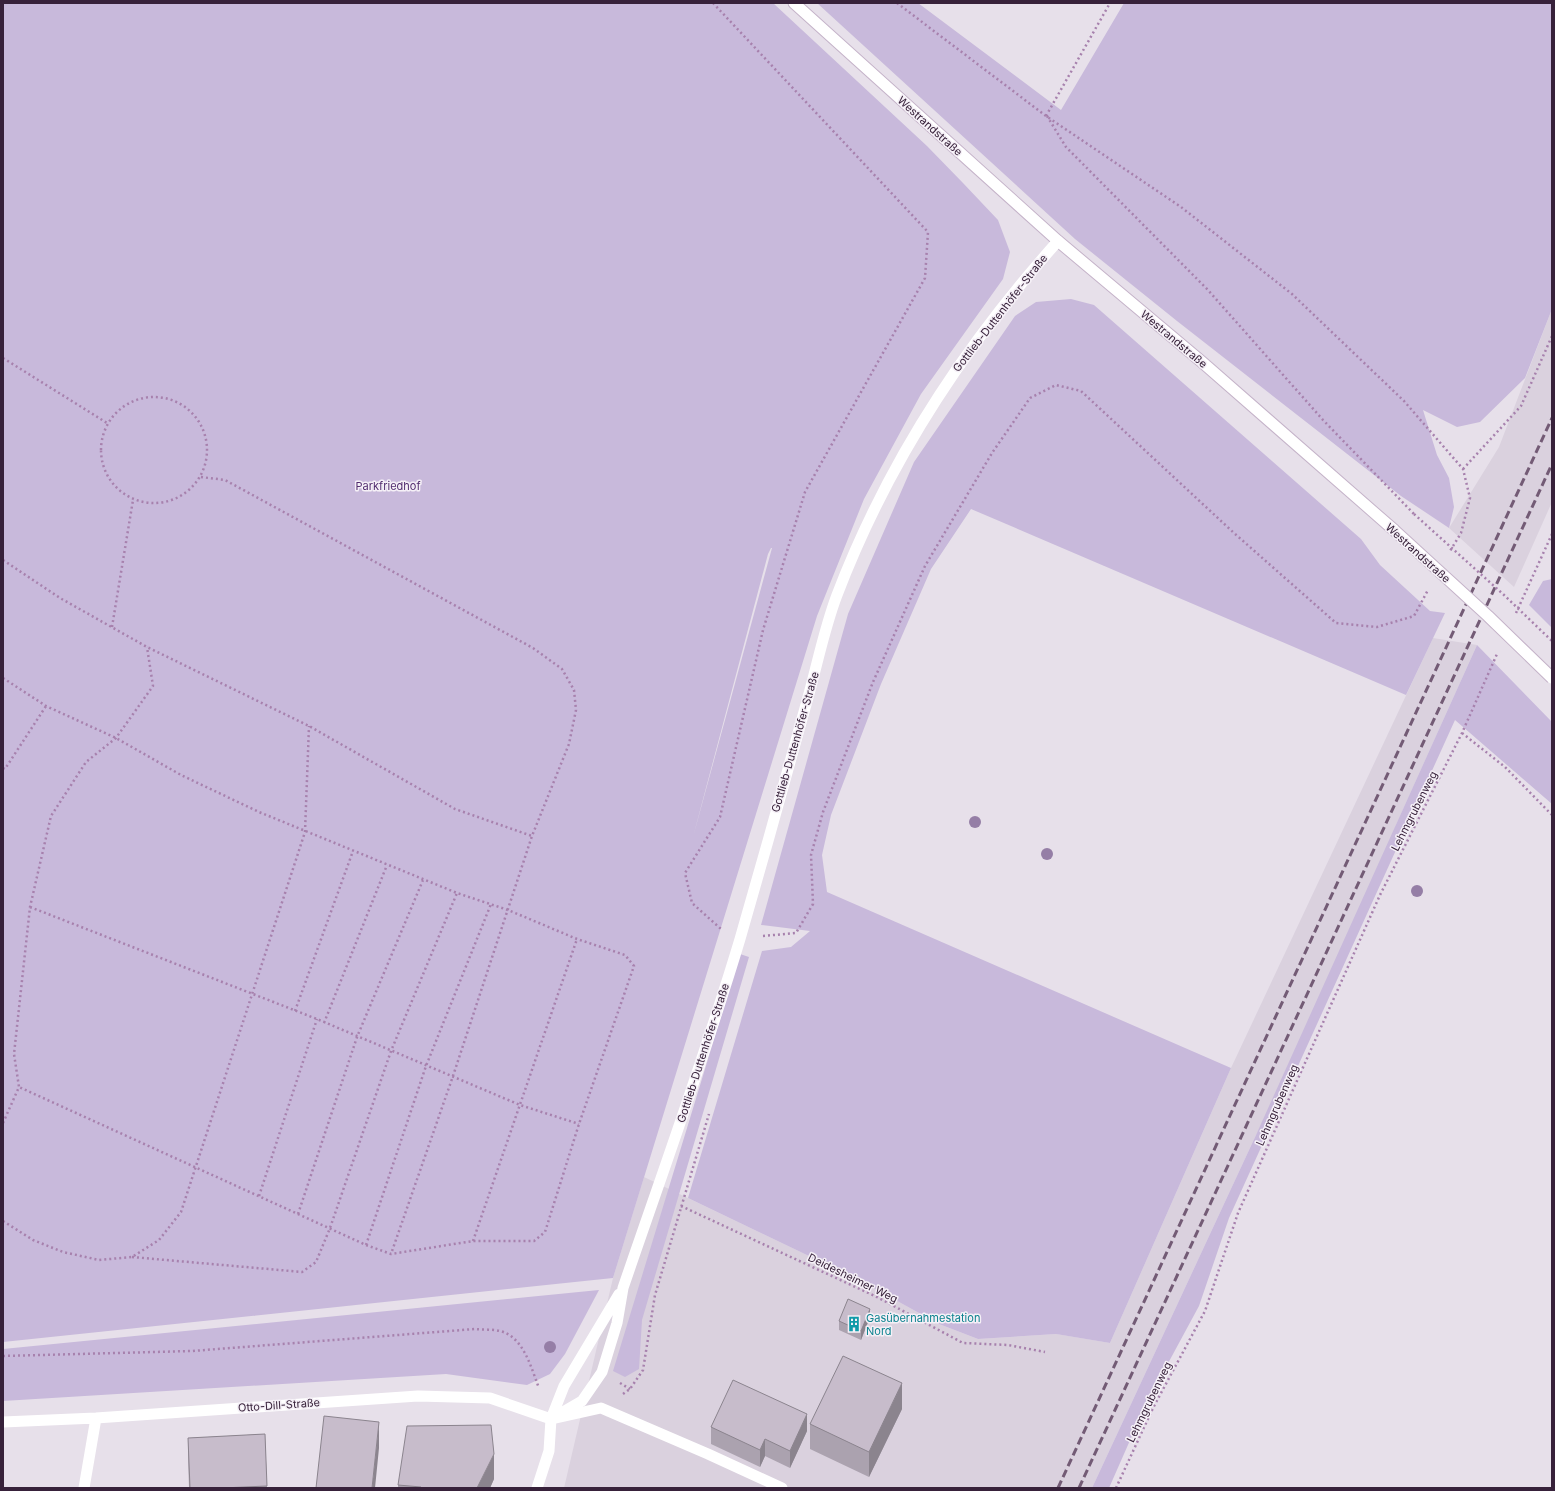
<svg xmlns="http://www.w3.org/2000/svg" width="1555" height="1491" font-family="Inter,sans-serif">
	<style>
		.built { fill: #dad1de }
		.green { fill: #c8b9db; fill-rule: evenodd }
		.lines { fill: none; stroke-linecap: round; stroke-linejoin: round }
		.secondary-casing { stroke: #c5b3c9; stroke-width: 13 }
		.path { stroke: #a781ad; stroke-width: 2.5; stroke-dasharray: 2 3; stroke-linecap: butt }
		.service { stroke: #fff; stroke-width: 11 }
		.minor { stroke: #fff; stroke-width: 11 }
		.secondary { stroke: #fff; stroke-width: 11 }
		.rail { stroke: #735b75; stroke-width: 3; stroke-dasharray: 8 4; stroke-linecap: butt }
		.secondary-bridge-casing { stroke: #c5b3c9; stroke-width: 13; stroke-linecap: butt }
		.path-bridge { stroke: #a781ad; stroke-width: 2.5; stroke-dasharray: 2 3; stroke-linecap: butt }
		.secondary-bridge { stroke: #fff; stroke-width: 11 }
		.tree { fill: #957ea6 }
		.wall { fill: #aba2af }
		.shaded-wall { fill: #8b848e }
		.building { fill: #c7bccb; stroke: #8b848e }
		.labels { text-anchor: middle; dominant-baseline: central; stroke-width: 3; stroke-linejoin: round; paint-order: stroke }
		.street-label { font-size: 11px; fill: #37213a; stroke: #f5f0f7 }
		.park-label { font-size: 11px; fill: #522d6f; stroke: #f5f0f7 }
		.culture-label { font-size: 11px; fill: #0d838f; stroke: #f5f0f7; text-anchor: start }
	</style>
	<rect width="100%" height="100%" fill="#e7e0ea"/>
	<path class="built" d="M1552 309V502L1514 587 1449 528 1499 447Z
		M1433 638 1477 645 1396 825 1341 971 1256 1135 1092 1488H564L613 1278 644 1177 859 1280 939 1324 978 1339 1056 1334 1110 1343 1231 1068Z"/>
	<path class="green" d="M3 3H773L927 146 963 183 998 220 1010 252 1003 279 921 394 864 499 817 616 613 1278 3 1342ZM771 548H772L693 837 768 554Z
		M817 3H918L1061 110 1124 3H1552V309L1525 378 1480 422 1457 427 1423 410 1437 455 1449 478 1454 507 1449 528 1401 496 1177 321 1075 239Z
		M1071 299 1094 305 1361 539 1380 565 1430 611 1445 613 1406 695 971 509 931 569 881 684 831 815 822 855 827 892 1231 1068 1110 1343 1056 1334 978 1339 939 1324 859 1280 688 1198 762 951 791 947 810 931 761 925 848 614 914 462 1015 316 1036 302Z
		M1552 579V628L1529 605 1543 581Z
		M1477 645 1552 722V804L1455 720 1229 1218 1199 1306 1146 1404 1109 1488H1092L1256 1135Z
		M740 954 749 957 642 1320 639 1369 625 1377 613 1371Z
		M599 1290 565 1354 550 1374 527 1385 446 1374 3 1401V1349Z"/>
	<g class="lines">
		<g class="secondary-casing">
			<path id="secondary" d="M794 3 1058 241 1202 362 1394 530"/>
		</g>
		<path class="path" d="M713 3 928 232 925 278 805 492 763 630 720 817 685 873 692 903 721 929
			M897 3 1046 116 1181 207 1292 294 1404 401 1463 469 1470 498 1461 533 1450 551
			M1046 116 1110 3
			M1047 116 1066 147 1208 290 1323 420 1414 514
			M3 358 107 423
			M101 450a53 53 0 1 1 106 0a53 53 0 1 1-106 0Z
			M1463 469 1521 406 1552 336
			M201 477 225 480 533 648 562 669 574 690 576 710 569 744 532 836 453 1076 391 1254
			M3 560 60 598 147 647 309 726 455 809 532 836
			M1516 613 1552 534
			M112 627 133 500
			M3 678 46 706 116 738 181 775 259 812 457 893 508 910 577 939 625 955 634 966 579 1124 545 1232 534 1241H473L391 1254 366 1245 19 1087
			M1462 733 1505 767 1552 815
			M3 768 5 769 46 706
			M30 907 317 1019 520 1105 579 1124
			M763 936 796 933 813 904 811 855 823 812 873 682 925 566 992 453 1030 398 1056 385 1081 391 1234 533 1336 623 1377 627 1414 616 1428 590
			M295 1011 353 851
			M324 1023 387 865
			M3 1123 19 1087 14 1054 30 907 51 816 86 762 116 738 153 686 147 647
			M259 1196 317 1019
			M681 1206 877 1297 963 1343 1008 1345 1045 1352
			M298 1214 357 1037 423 880
			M3 1221 33 1240 63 1252 99 1260 132 1257 159 1240 181 1212 305 832 309 726
			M473 1241 577 939
			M366 1245 426 1066 491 904
			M132 1257 302 1272 316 1262 330 1228 391 1051 457 893
			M3 1356 192 1351 475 1329C483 1330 492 1329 500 1331 524 1337 531 1368 539 1388
			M620 1383 630 1389
			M623 1394 630 1389 643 1370 655 1295 709 1114
			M1116 1488 1153 1408 1205 1311 1238 1213 1380 895 1462 733 1497 654"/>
		<path class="service" d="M556 1418 601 1408 708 1454 782 1488"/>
		<path class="minor" d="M551 1419 582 1401 602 1372 617 1323 623 1288C663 1171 705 1056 740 939 763 860 785 780 807 701 817 666 824 629 837 595 887 464 965 345 1058 241
			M3 1422 96 1418 418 1396 490 1398 551 1419
			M84 1488 96 1418
			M537 1488 549 1451 551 1419 564 1386 619 1294"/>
		<use href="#secondary" class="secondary"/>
		<path class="rail" d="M1058 1488 1552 418
			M1079 1488 1552 464"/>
		<g class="secondary-bridge-casing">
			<path id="secondary-bridge" d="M1394 530 1488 616 1552 678"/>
		</g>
		<path class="path-bridge" d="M1414 514 1504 595 1552 641"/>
		<use href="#secondary-bridge" class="secondary-bridge"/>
	</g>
	<g class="tree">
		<circle cx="975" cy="822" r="6"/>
		<circle cx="1047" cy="854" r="6"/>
		<circle cx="1417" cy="891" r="6"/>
		<circle cx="550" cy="1347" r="6"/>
	</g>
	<path class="wall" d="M870 1317 861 1340 839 1330V1321Z
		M902 1409 869 1477 810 1449V1424Z
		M711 1427 807 1431 790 1468 765 1456 760 1467 711 1444Z
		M265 1434 267 1488H189L188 1455V1438Z
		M494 1479 490 1488H398V1485Z"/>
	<path class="shaded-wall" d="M870 1309V1317L861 1340V1331Z
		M902 1383V1409L869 1477V1452Z
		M807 1414V1431L790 1468V1451Z
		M379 1422V1448L375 1488H372Z
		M765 1439V1456L760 1467V1450Z
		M494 1454V1479L490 1488H477Z"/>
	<path class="building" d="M848 1299 870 1309 861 1331 839 1321Z
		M843 1356 902 1383 869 1452 810 1424Z
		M733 1380 807 1414 790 1451 765 1439 760 1450 711 1427Z
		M324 1416 379 1422 372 1488H316Z
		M491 1425 494 1454 477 1488H421V1487L398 1485 407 1426Z
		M265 1434 267 1486 222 1488H190L188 1438Z"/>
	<defs>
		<g id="building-bare" transform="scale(1.2)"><path d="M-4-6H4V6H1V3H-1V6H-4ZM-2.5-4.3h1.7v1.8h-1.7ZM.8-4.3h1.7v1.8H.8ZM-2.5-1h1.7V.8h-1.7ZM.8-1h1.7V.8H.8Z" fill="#0f9aa8" stroke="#f5f0f7" stroke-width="2.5" paint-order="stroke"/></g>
	</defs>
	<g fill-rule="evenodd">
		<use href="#building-bare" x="854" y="1324"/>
	</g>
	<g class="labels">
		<g class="street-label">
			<text transform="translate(930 126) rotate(42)">Westrandstraße</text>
			<text transform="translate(1000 313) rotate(-52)">Gottlieb-Duttenhöfer-Straße</text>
			<text transform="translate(1174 339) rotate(40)">Westrandstraße</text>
			<text transform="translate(1418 553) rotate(42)">Westrandstraße</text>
			<text transform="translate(795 742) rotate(-74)">Gottlieb-Duttenhöfer-Straße</text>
			<text transform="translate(1414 811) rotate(-63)">Lehmgrubenweg</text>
			<text transform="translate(703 1053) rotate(-72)">Gottlieb-Duttenhöfer-Straße</text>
			<text transform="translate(1277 1105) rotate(-66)">Lehmgrubenweg</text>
			<text transform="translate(853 1278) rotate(26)">Deidesheimer Weg</text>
			<text transform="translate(1149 1402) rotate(-64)">Lehmgrubenweg</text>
			<text transform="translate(279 1405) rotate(-4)">Otto-Dill-Straße</text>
		</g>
		<g class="park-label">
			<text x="388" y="486">Parkfriedhof</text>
		</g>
		<g class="culture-label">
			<text x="866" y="1318">Gasübernahmestation<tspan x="866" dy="13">Nord</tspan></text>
		</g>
	</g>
	<rect width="1555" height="1491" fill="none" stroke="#37213a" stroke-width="8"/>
</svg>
